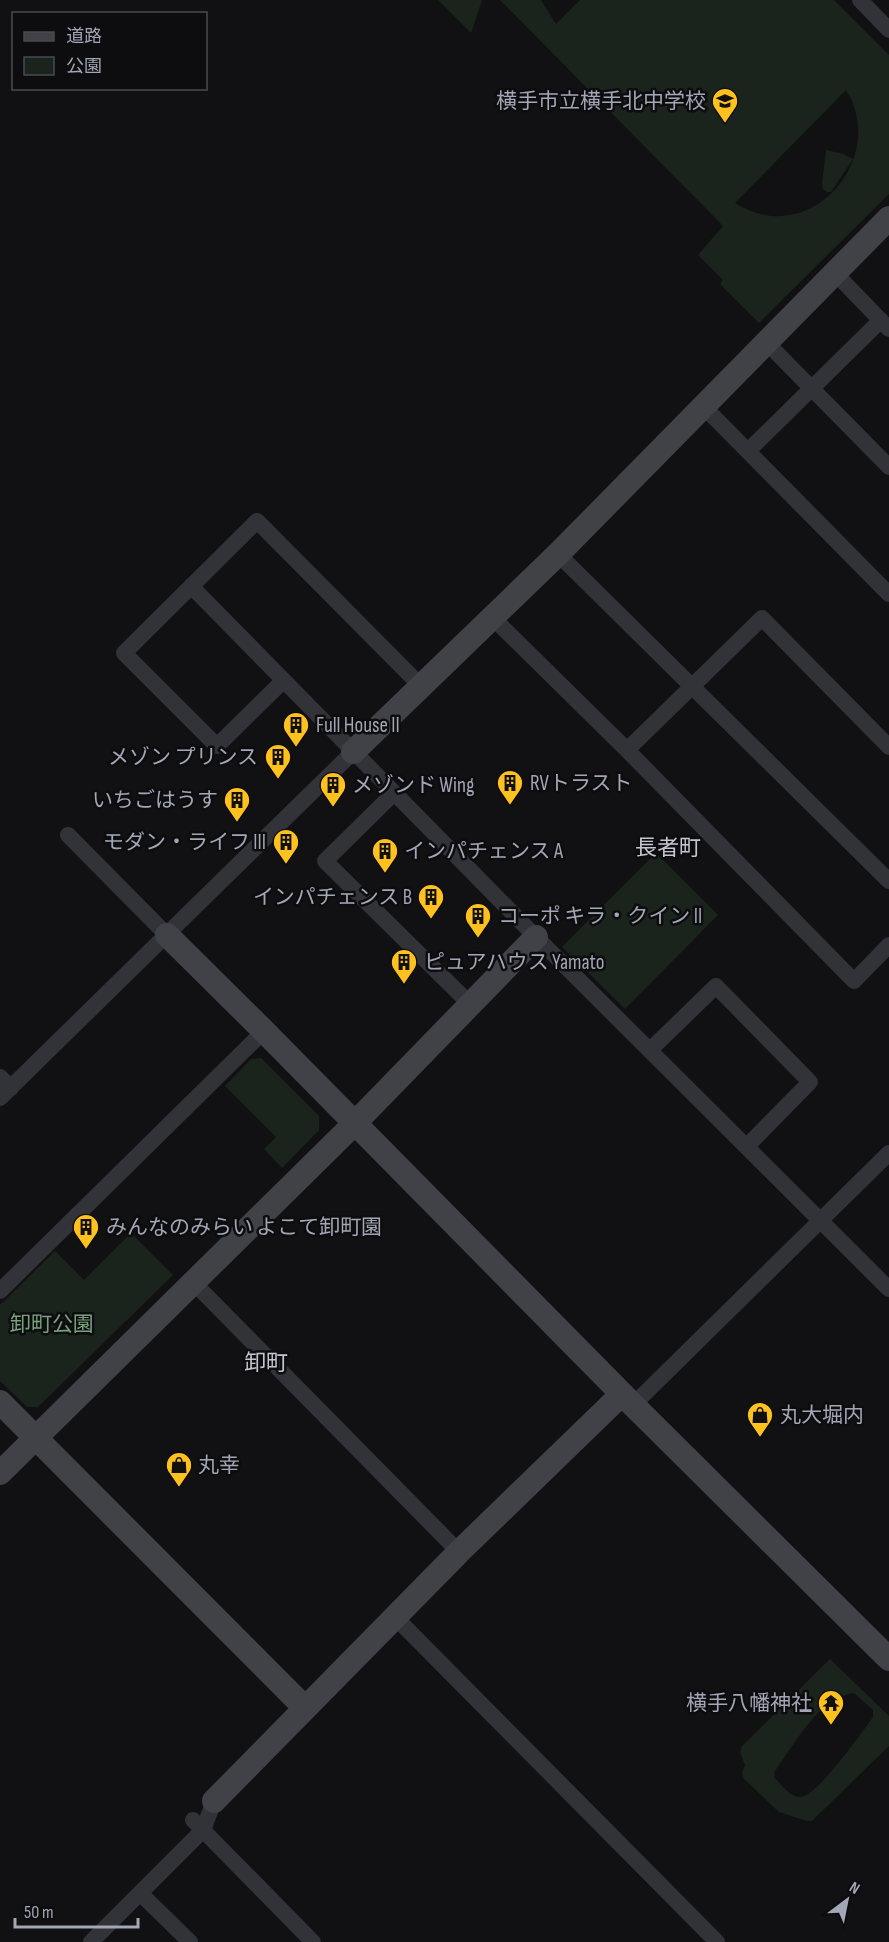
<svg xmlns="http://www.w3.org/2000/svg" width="889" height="1942" font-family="'Sofia Sans Condensed','Noto Sans JP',sans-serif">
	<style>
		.green { fill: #1b231d; fill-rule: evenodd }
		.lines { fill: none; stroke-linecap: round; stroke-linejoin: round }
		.street { stroke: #323338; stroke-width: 16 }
		.secondary { stroke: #404248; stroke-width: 24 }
		.labels { text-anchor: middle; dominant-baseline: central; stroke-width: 5; stroke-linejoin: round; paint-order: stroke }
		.poi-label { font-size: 21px; fill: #a2a6b5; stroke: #0d0c0e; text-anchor: start }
		.park-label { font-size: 21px; fill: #77a27c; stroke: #0d0c0e }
		.neighbourhood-label { font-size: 22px; fill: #c3c6d1; stroke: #0d0c0e }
	</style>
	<rect width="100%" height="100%" fill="#111113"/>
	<path class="green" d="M438 0H482L471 33Z
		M500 0H541L556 24 580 0H834L889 55V194L759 323 720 284 723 280 698 255 723 226ZM846 90C889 157 811 251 735 203Z
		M826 150 843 154 853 159 831 192H827L823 189 822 184Z
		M656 853 718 915 625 1009 562 947Z
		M261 1058 319 1116V1130L282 1168 264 1149 276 1137 225 1086 251 1059Z
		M131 1233 173 1275 38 1407H27L0 1381V1305L55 1251 84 1280Z
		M830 1659 889 1716V1746L812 1821H807L779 1812 744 1779 742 1773 745 1765 740 1752 742 1746ZM854 1693 873 1710V1717C862 1732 816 1798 800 1797 790 1797 781 1784 774 1777L775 1771C794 1745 819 1697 854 1693Z"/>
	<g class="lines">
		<path class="street" d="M860 0 889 30
			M835 273 889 329
			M766 342 889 467
			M703 406 889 594
			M748 451 881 320
			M558 554 889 881
			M191 586 536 937 889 1289
			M493 618 627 750 854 981 889 945
			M283 681 217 746 124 653 257 521 422 687
			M627 750 762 618 889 747
			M394 793 325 861 471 1005
			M68 835 167 935
			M650 1050 716 986 810 1082 747 1146
			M0 1077 11 1088
			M0 1098 353 752
			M192 1281 459 1552
			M0 1291 264 1031
			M633 1405 889 1153
			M395 1617 717 1942
			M193 1820 313 1942
			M140 1893 190 1942
			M91 1942 203 1830 214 1801"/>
		<path class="secondary" d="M353 752 558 554 889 218
			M167 935 264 1031 633 1405 889 1659
			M0 1402 305 1708
			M0 1473 354 1124 536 937
			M214 1801 459 1552 622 1394"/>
	</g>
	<defs>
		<g id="school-pin" transform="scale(1.35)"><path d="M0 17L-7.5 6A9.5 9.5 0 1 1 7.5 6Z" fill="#ffc11d" stroke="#0d0c0e"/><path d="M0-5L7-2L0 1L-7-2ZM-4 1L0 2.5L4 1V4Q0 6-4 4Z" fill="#111"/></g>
		<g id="building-pin" transform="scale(1.35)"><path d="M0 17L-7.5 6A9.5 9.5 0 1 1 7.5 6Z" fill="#ffc11d" stroke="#0d0c0e"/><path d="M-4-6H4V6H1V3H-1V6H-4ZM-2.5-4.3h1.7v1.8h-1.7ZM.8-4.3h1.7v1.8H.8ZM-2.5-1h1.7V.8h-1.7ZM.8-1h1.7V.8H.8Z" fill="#111"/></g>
		<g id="shop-pin" transform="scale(1.35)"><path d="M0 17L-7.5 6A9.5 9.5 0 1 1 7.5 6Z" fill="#ffc11d" stroke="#0d0c0e"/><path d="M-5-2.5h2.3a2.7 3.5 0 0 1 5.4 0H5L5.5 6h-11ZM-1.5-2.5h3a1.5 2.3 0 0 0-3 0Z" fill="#111"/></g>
		<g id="temple-pin" transform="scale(1.35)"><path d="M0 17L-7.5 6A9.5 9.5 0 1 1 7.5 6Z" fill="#ffc11d" stroke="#0d0c0e"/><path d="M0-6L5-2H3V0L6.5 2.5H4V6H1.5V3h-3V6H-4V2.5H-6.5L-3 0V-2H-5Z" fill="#111"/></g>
	</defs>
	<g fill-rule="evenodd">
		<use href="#school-pin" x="725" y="101"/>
		<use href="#building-pin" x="296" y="725"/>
		<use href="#building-pin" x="278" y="757"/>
		<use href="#building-pin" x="510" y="783"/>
		<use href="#building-pin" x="333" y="785"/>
		<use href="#building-pin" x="237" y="800"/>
		<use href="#building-pin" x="286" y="842"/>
		<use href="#building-pin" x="385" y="851"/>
		<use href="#building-pin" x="431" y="897"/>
		<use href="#building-pin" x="478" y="916"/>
		<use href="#building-pin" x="404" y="962"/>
		<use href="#building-pin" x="86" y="1227"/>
		<use href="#shop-pin" x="760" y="1415"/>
		<use href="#shop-pin" x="179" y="1465"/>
		<use href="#temple-pin" x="831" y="1703"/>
	</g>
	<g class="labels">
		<g class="poi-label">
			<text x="706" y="101" text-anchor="end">横手市立横手北中学校</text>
			<text x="316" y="725">Full House II</text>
			<text x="258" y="757" text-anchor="end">メゾン プリンス</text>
			<text x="530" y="783">RVトラスト</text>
			<text x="352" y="785">メゾンド Wing</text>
			<text x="218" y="800" text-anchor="end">いちごはうす</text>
			<text x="266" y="842" text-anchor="end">モダン・ライフ III</text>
			<text x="404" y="851">インパチェンス A</text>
			<text x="412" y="897" text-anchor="end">インパチェンス B</text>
			<text x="498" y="916">コーポ キラ・クイン II</text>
			<text x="424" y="962">ピュアハウス Yamato</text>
			<text x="106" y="1227">みんなのみらい よこて卸町園</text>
			<text x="780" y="1415">丸大堀内</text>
			<text x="198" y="1465">丸幸</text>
			<text x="812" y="1703" text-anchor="end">横手八幡神社</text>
		</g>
		<g class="park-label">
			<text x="52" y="1324">卸町公園</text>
		</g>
		<g class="neighbourhood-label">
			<text x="668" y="848">長者町</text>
			<text x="266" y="1363">卸町</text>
		</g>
	</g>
	<rect x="12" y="12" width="195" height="78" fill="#0d0c0e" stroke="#494a51" stroke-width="1.5"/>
	<rect x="24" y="32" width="30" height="9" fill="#404248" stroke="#494a51" stroke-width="1.5"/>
	<text x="66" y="42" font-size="18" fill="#a2a6b5">道路</text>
	<rect x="24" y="57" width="30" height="18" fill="#1b231d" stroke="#494a51" stroke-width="1.5"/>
	<text x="66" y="72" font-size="18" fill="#a2a6b5">公園</text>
	<g transform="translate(847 1900) rotate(32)" stroke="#0d0c0e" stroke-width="4.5" paint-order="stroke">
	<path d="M0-4.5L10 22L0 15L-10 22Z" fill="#a2a6b5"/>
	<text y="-9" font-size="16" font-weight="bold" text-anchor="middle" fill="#a2a6b5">N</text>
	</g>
	<path d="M15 1918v9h123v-9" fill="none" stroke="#a2a6b5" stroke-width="3"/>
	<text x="24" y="1918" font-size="18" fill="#a2a6b5" stroke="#0d0c0e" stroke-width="4.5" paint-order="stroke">50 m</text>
</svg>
